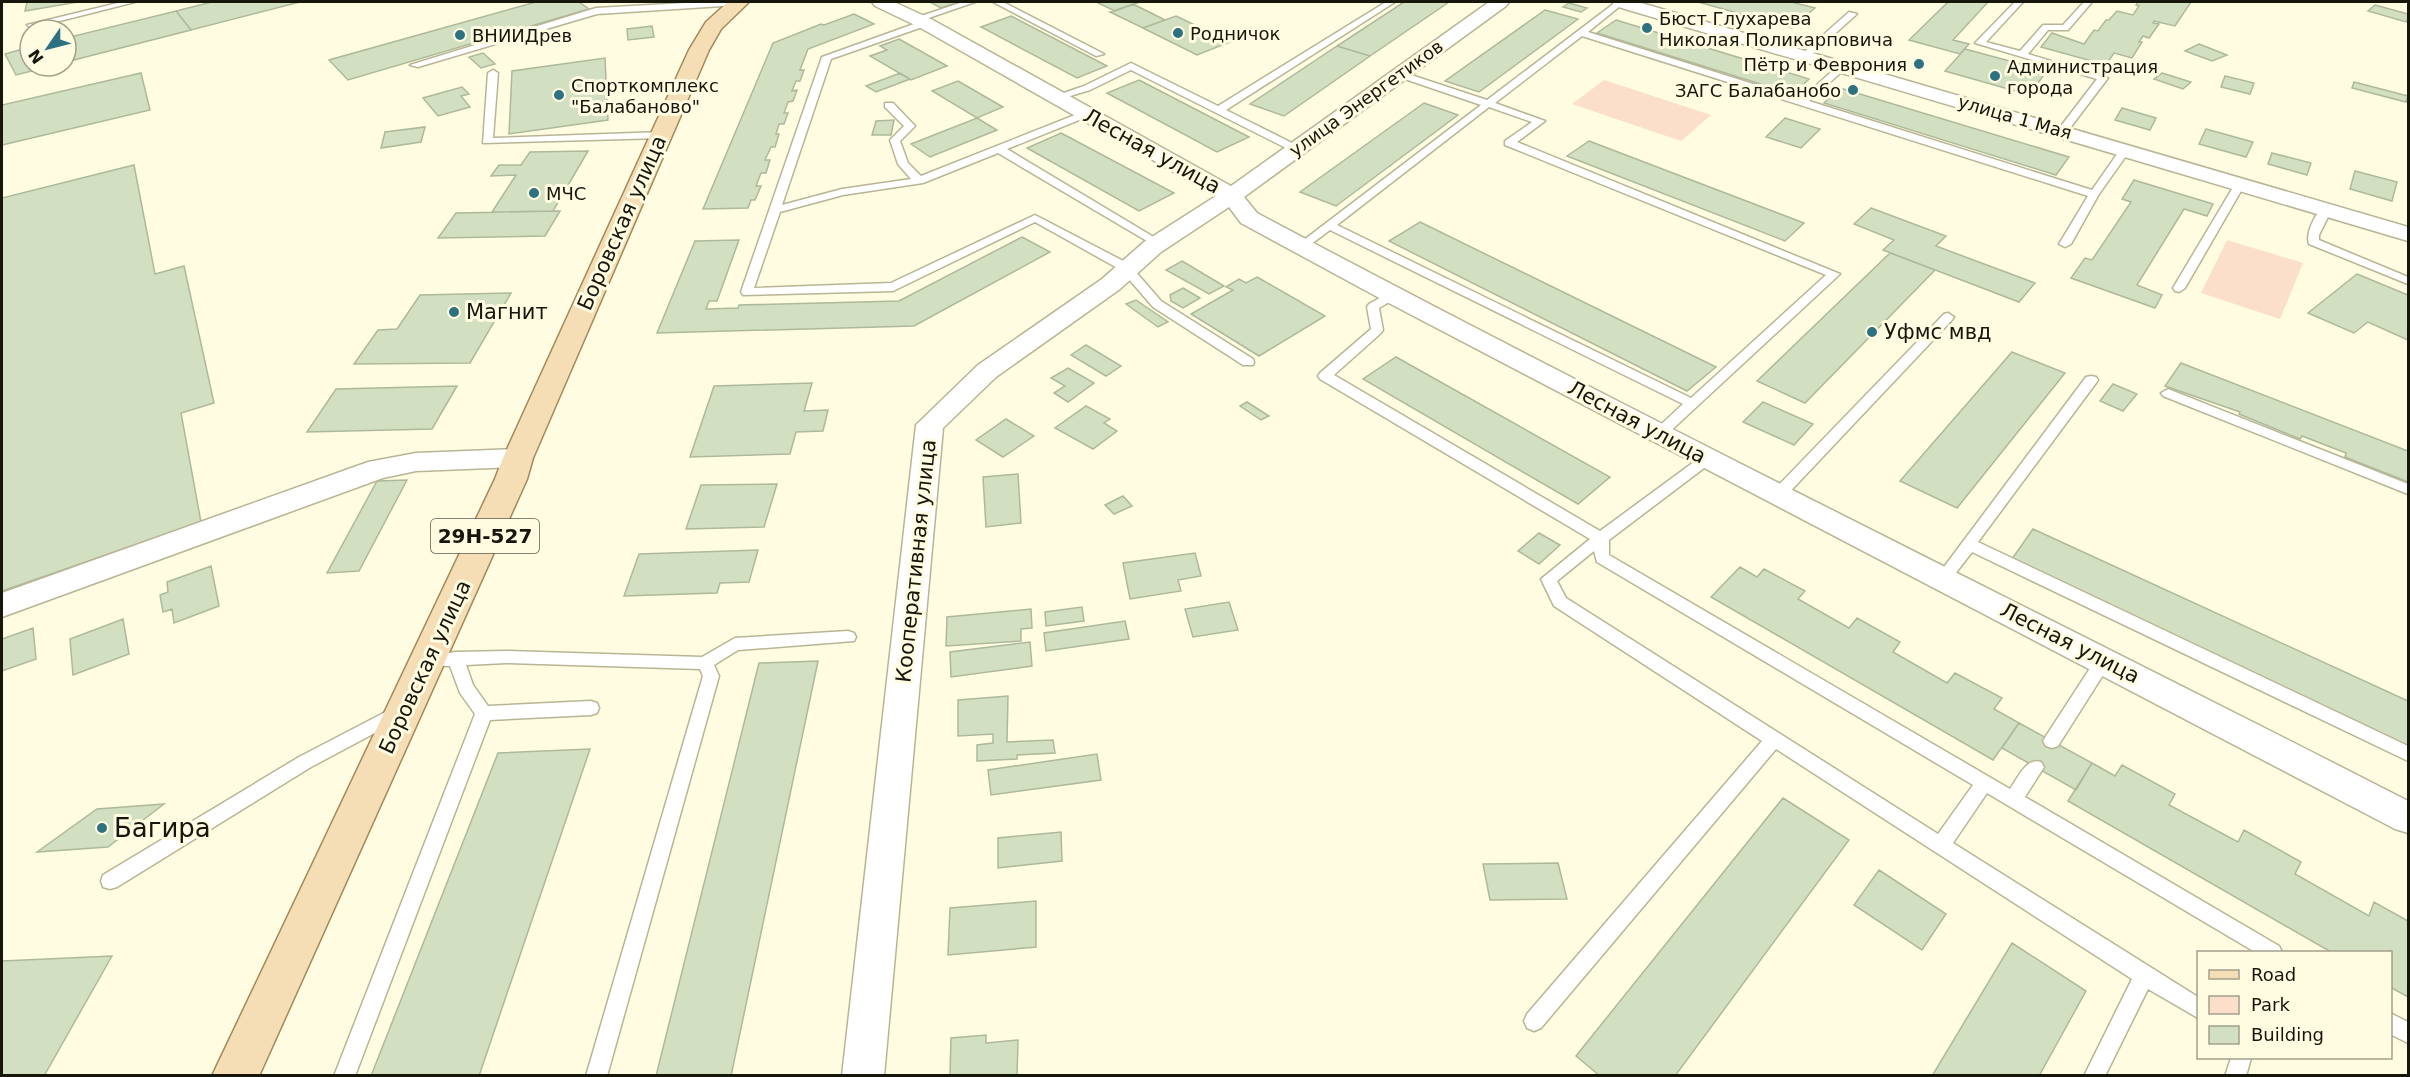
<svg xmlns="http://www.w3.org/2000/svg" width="2410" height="1077" font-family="'DejaVu Sans',sans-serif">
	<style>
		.green { fill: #fbdfcb }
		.building { fill: #d3dfc1; stroke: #adb99b; stroke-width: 1.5 }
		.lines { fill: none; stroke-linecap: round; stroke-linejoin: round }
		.lane-casing { stroke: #b8b595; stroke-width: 3 }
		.street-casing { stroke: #b8b595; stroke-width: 3 }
		.primary-casing { stroke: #a3895a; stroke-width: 3 }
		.lane { fill: #fff; fill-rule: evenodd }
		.street { fill: #fff; fill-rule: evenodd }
		.primary { fill: #f5ddb5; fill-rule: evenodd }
		.poi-dot { fill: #2e7282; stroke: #fffce2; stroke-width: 2 }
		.labels { text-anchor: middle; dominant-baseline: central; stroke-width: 6; stroke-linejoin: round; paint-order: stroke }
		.far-poi-label { font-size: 18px; fill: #17160b; stroke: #fffce2; text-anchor: start }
		.far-street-label { font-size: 18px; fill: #17160b; stroke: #fffce2 }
		.shield { fill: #fffce2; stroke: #5d5b4c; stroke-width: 1.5 }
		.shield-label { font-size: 20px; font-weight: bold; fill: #17160b }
		.street-label { font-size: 21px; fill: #17160b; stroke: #fffce2 }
		.poi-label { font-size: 21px; fill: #17160b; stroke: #fffce2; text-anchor: start }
		.near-poi-label { font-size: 26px; fill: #17160b; stroke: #fffce2; text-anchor: start }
	</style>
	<rect width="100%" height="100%" fill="#fffce2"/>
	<path class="green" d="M1604 80 1711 115 1681 141 1572 104Z
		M2227 240 2303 263 2280 319 2201 293Z"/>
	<path class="building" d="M27 2H78L25 11Z
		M212 2H300L191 30 176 11Z
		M536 2H579L589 9 348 80 329 60Z
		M930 2H959L941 8Z
		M1096 2H1140L1115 11Z
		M1404 2H1449L1370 56 1337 46Z
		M1698 2H1791L1815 8 1792 28Z
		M1948 2H1988L1953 40 1969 44 1960 54 1909 40Z
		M2138 2H2191L2175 26 2154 21 2153 23 2159 24 2149 38 2143 36 2139 42H2142L2132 58 2114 53 2106 65 2041 47 2052 33 2084 44 2094 30 2098 31 2106 20H2109L2117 11 2133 15 2139 6 2136 5Z
		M1569 3 1587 8 1581 12 1563 7Z
		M1133 4 1165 20 1143 28 1110 12Z
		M2375 5 2408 14V19L2406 22 2368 11Z
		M1545 10 1578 19 1479 92 1445 81Z
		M176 11 191 30 66 62V38Z
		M854 14 874 24 808 49 800 70H804L800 81H796L792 91 797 90 793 101 788 102 784 113H788L784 124H779L776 134H779L775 147H771L765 160H770L766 173H761L756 186H761L755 200H751L748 208 703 209 773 43 821 24 824 25Z
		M1011 16 1107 66 1077 78 981 27Z
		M1176 16 1230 42 1197 55 1143 28Z
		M1616 20 1809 79 1793 94 1597 33Z
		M652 26 654 37 628 40 627 29Z
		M899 39 947 66 911 80 870 56 887 50 880 46Z
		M2199 44 2227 55 2212 61 2185 51Z
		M1337 46 1370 56 1284 116 1250 104Z
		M30 47V66H52L16 75 5 54Z
		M1965 49 2047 71 2029 95 1945 71Z
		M483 53 495 64 481 68 469 57Z
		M605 58 608 120 509 134 512 71Z
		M141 73 150 110 2 145V105Z
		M900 73 910 79 876 92 866 86Z
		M2162 73 2191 82 2183 89 2154 79Z
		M2225 76 2254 83 2250 94 2221 87Z
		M1139 80 1249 137 1217 152 1107 93Z
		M958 81 1003 107 977 118 932 91Z
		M2354 82 2408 96 2406 102 2352 88Z
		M462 87 469 94 461 96 470 107 438 116 423 98Z
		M1840 88 2069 157 2056 175 1824 103Z
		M1424 103 1458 115 1336 206 1300 192Z
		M2122 108 2156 118 2150 130 2115 120Z
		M977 118 997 130 930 157 911 144Z
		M1785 118 1820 129 1801 148 1766 137Z
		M894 120 891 135H872L876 121Z
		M425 127 421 142 381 148 385 132Z
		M2206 129 2253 142 2246 157 2199 144Z
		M1061 133 1174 193 1139 211 1027 148Z
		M1589 141 1804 223 1785 241 1567 156Z
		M588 151 553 211 492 212 516 175 491 176 499 165H521L530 152Z
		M2272 153 2311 163 2307 175 2268 164Z
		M134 165 155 274 184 266 214 403 181 413 201 522 2 591V198Z
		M2355 171 2397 182 2392 201 2350 189Z
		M2134 180 2213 204 2207 216 2184 209 2137 285 2162 295 2155 308 2071 278 2085 258 2092 260 2131 202 2122 199Z
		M1871 208 1946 236 1936 246 2035 283 2019 302 1883 250 1894 240 1854 224Z
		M560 211 545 236 438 238 456 213Z
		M1420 222 1716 367 1687 391 1389 241Z
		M1022 237 1050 252 914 326 657 333 695 241 739 240 717 301H709L706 309 738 308 739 305 899 301Z
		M1890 253 1935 270 1805 403 1757 381Z
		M1182 261 1224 286 1209 294 1166 270Z
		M2357 274 2408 295V340L2368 322 2354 333 2308 313Z
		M1257 277 1325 316 1259 356 1191 314 1233 290 1226 287 1239 279 1246 283Z
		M1183 288 1200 298 1183 308 1171 301 1170 295Z
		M511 293 470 363 354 364 378 330 397 329 420 295Z
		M1136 300 1168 322 1158 327 1126 304Z
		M1086 345 1121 366 1106 376 1071 355Z
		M2012 352 2065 373 1957 508 1900 481Z
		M1396 357 1610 477 1578 504 1363 379Z
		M2181 363 2408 451V482L2345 457 2346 453 2302 436 2300 439 2239 414 2240 412 2165 386Z
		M1068 368 1094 383 1068 402 1054 393 1065 386 1051 378Z
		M812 383 804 411 828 410 823 431 796 432 790 454 690 457 714 386Z
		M2113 384 2137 394 2123 411 2100 401Z
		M457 386 432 429 307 432 336 389Z
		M1247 402 1269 416 1261 420 1240 406Z
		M1763 402 1813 424 1794 445 1743 422Z
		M1086 406 1110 419 1104 423 1117 431 1093 449 1055 428Z
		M1006 419 1034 436 1003 457 976 440Z
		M1018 474 1021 523 986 527 983 477Z
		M407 480 359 571 327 573 377 481Z
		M777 484 764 527 686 529 701 485Z
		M1123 496 1132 506 1114 514 1105 505Z
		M2033 529 2408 701V746L2012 559Z
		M1539 533 1560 545 1539 564 1518 551Z
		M758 550 749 582 720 583 717 593 624 596 639 554Z
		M1195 553 1201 576 1178 580 1181 591 1130 599 1123 563Z
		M211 566 219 606 174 623 172 609 163 612 160 595 168 592 167 582Z
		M1740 567 1757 577 1764 569 1805 591 1798 599 1849 628 1857 618 1900 642 1893 652 1947 683 1955 673 2002 698 1994 709 2019 723 1993 760 1711 597Z
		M1229 602 1238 630 1193 637 1185 609Z
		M1082 607 1084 621 1046 626 1045 612Z
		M1031 609 1032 628 1021 629V641L946 646 947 617Z
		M123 619 129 654 73 675 70 639Z
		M1125 621 1129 639 1046 651 1044 633Z
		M33 628 36 659 2 671V639Z
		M1030 642 1032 666 951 677 950 652Z
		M818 661 731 1076H656L759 663Z
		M1008 696 1007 742 1053 740 1055 753 1017 755V759L977 761V745L993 743V734L958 736V700Z
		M2019 723 2092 763 2076 790 2002 748Z
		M590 749 479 1076H371L498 753Z
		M1097 754 1101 780 991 795 988 770Z
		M2092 763 2115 776 2122 765 2175 794 2169 805 2238 842 2244 830 2301 862 2295 874 2369 916 2374 902 2408 921V997L2390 987V952H2331L2068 801Z
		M1783 798 1849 840 1675 1076H1600L1576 1056Z
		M164 804 108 847 37 852 97 809Z
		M1061 832 1062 861 998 868V838Z
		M1558 863 1567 899 1490 900 1483 864Z
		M1879 870 1946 914 1922 950 1854 905Z
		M1036 901V947L948 955 950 908Z
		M2012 943 2086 991 2039 1076H1932Z
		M112 956 44 1076H2V961Z
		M986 1035V1043L1018 1040 1017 1076H950L951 1038Z"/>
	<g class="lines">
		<g class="lane-casing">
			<path id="lane" d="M122 2H135L32 28 27 25Z
				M704 2H743L739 5 597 14 418 67 410 65 596 8Z
				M963 2H975L920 21 912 19Z
				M993 2H1003L1104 54 1096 56Z
				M1386 2H1395L1226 110 1300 147V151H1292L1131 70 1090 90 1057 100 1052 97 1084 86 1131 63 1218 106Z
				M1616 2H1625L1588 32 1801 99 1840 64H1846V68L1809 101 2092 190 2122 147H2130L2131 149 2099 194 2071 244 2065 247 2059 244 2088 196 1582 36 1495 103 1545 121 1517 142 1840 274 1664 437H1654L1652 434 1654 431 1683 404 1330 230 1306 248H1298L1296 246 1481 105 1396 76V72H1402L1487 100ZM1489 107 1532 122 1505 141V145L1826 275 1691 398 1337 225Z
				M2015 2H2023L1986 42 2020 51 2043 25H2063L2084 2H2092L2068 30H2048L2028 54 2108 78 2067 132 2058 130 2097 79 1975 43Z
				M1849 12 1857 14 1809 57H1803V53Z
				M925 20 928 21V25L831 59 782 205 842 189 911 179 898 164 890 140 904 126 885 107V103H893L915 126 900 141 908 163 921 176 1085 111 1090 114 1089 116 1007 149 1162 242 1156 245 1152 244 998 153 923 183 843 195 780 212 754 288 891 283 1035 215 1129 264 1161 301 1253 359 1254 362 1253 365H1243L1153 307 1121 270 1035 222 893 291 743 295 741 292 822 57Z
				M493 70 498 73 493 138 662 132 667 135 662 138 483 143 488 73Z
				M2240 181 2245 184 2185 288 2179 292 2175 291 2173 288 2235 184Z
				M2326 206 2332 209 2319 235V240L2408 277V284L2309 244C2305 234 2316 210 2326 206Z
				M1392 291 1398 295 1396 298 1379 308 1383 330 1381 333 1334 375 1600 531 1702 456H1712L1714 459 1712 462 1609 540V555L2010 789C2018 778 2026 757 2041 762L2044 767 2025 797 2279 946 2282 952H2255L1987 793 1953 843 2198 997V1018L2148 989 2105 1076H2084L2132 979 1776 749 1541 1028 1534 1031 1527 1028 1524 1021 1527 1014 1762 741 1554 606 1541 579 1590 539 1320 379 1318 376 1320 373 1371 329 1367 307 1369 304ZM1594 551 1597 562 1973 785 1938 834 1566 598 1557 581Z
				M1948 313 1954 317 1952 320 1783 499H1773L1771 495 1773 491 1944 314Z
				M2091 376 2096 377 2098 380 2096 383 1978 542 2408 746V761L1972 552 1948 583H1938L1935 579 1938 575 2086 377Z
				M2168 389 2408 484V494L2163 396 2161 393Z
				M848 631 854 633 856 637 854 641 738 650 714 665 719 676 607 1076H586L703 676 700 669 506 663 466 665 473 685 488 706 591 701 597 703 599 708 597 713 591 715 490 720 355 1076H334L475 714 460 693 450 666 422 665 420 661 422 657 455 652 506 651 702 657 735 638Z
				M2104 654 2110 656 2112 660 2110 664 2058 746 2052 748 2046 746 2043 741 2046 736 2098 656Z
				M397 706 403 708 405 713 403 718 311 767 117 887 110 889 103 887 101 881 103 875 299 757Z
				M2390 1013 2408 1022V1043L2390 1034Z
				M2231 1058H2251L2246 1076H2225Z"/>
		</g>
		<g class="street-casing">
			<path id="street" d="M872 2H894L931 19 1231 186 1489 2H1509L1506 6 1244 197 1257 213C1637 416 2025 605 2408 801V833L2395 829 1383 300 1241 223 1229 207 1161 252 1120 289 996 377 943 428 884 1076H842L916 425 978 365 1102 279 1144 242 1216 196 919 27 875 6Z
				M1612 2H1638L2408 227V241L1615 6Z
				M518 449 528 451 532 458 528 465 518 467 416 471 383 478 2 617V593L368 462 416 453Z"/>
		</g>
		<g class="primary-casing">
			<path id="primary" d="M728 2H749L721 29 709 50 533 458 527 479 259 1076H212L495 479 503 458 689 50 706 22Z"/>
		</g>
		<use href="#lane" class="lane"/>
		<use href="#street" class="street"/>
		<use href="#primary" class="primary"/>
	</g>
	<g class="poi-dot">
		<circle cx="1647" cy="28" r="6"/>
		<circle cx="1178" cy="33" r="6"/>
		<circle cx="460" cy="35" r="6"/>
		<circle cx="1919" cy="64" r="6"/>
		<circle cx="1995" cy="76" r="6"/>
		<circle cx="1853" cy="90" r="6"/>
		<circle cx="559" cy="95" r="6"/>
		<circle cx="534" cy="193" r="6"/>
		<circle cx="454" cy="312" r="6"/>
		<circle cx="1872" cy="332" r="6"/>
		<circle cx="102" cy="828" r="6"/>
	</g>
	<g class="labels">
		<g class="far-poi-label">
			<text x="1659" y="18">Бюст Глухарева<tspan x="1659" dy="21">Николая Поликарповича</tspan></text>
			<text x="1190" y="33">Родничок</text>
			<text x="472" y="35">ВНИИДрев</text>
			<text x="1907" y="64" text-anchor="end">Пётр и Феврония</text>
			<text x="2007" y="66">Администрация<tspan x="2007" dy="21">города</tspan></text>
			<text x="571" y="85">Спорткомплекс<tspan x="571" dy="21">"Балабаново"</tspan></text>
			<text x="1841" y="90" text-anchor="end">ЗАГС Балабанобо</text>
			<text x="546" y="193">МЧС</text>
		</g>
		<g class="far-street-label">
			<text transform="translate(1366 98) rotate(-36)">улица Энергетиков</text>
			<text transform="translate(2015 117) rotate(16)">улица 1 Мая</text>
		</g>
		<rect class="shield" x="431" y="519" width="108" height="34" rx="4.5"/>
		<g class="shield-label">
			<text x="485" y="536">29Н-527</text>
		</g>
		<g class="street-label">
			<text transform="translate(1152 151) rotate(29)">Лесная улица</text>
			<text transform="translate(622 223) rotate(-66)">Боровская улица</text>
			<text transform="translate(1637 422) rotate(28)">Лесная улица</text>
			<text transform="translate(916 561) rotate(-84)">Кооперативная улица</text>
			<text transform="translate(2070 643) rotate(27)">Лесная улица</text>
			<text transform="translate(425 667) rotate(-65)">Боровская улица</text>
		</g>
		<g class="poi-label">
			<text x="466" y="312">Магнит</text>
			<text x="1884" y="332">Уфмс мвд</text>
		</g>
		<g class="near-poi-label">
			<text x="114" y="828">Багира</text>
		</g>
	</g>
	<rect width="2410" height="1077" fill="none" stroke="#17160b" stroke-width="6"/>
	<rect x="2197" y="951" width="195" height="108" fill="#fffce2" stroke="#a2a08c" stroke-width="1.5"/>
	<rect x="2209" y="970" width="30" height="9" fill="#f5ddb5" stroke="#a2a08c" stroke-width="1.5"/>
	<text x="2251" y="981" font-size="18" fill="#17160b">Road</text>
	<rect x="2209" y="996" width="30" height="18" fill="#fbdfcb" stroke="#a2a08c" stroke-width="1.5"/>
	<text x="2251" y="1011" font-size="18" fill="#17160b">Park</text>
	<rect x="2209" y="1026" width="30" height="18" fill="#d3dfc1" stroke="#a2a08c" stroke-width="1.5"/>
	<text x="2251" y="1041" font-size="18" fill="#17160b">Building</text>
	<g transform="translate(48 48) rotate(235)"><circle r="28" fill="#fffce2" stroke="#a2a08c" stroke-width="1.5"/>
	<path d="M0-4.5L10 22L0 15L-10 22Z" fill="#2e7282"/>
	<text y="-9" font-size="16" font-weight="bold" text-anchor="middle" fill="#17160b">N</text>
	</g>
</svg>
